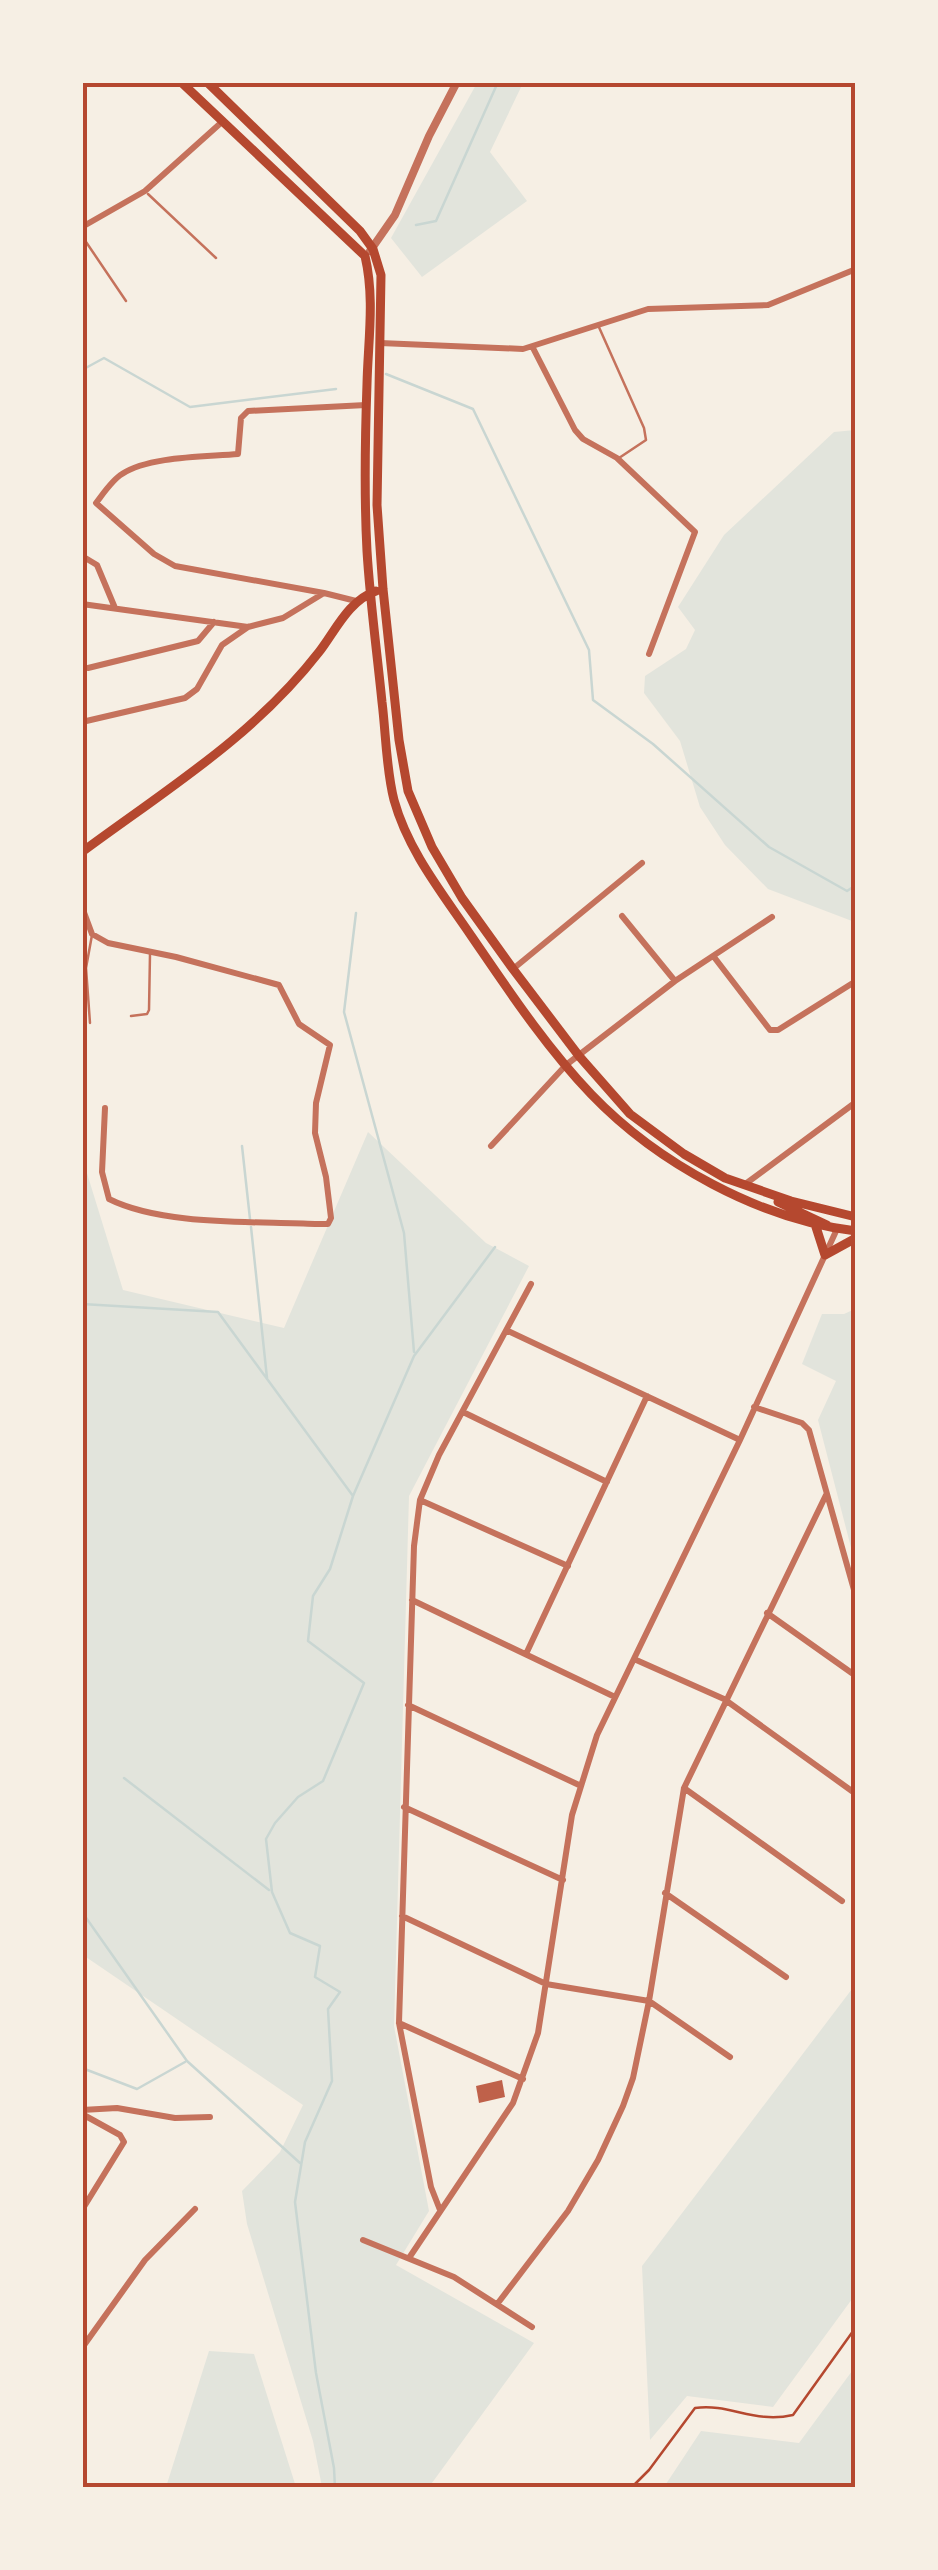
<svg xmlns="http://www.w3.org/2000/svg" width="938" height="2570" font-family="'Exo 2',sans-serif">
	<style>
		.green { fill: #e2e4dc }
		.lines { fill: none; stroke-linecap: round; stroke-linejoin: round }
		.stream { stroke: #c9d6d2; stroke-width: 2.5 }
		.building { fill: #bf614a }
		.path { stroke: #b5482f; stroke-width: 2.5 }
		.service { stroke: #c5725c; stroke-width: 2.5 }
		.minor { stroke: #c5725c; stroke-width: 6 }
		.tertiary { stroke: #c5725c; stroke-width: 8 }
		.secondary { stroke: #b5482f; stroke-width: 9 }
		.neatline { fill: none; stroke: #b5482f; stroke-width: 4 }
	</style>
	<rect width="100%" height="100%" fill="#f6efe4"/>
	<path class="green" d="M477 83H523L490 152 527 201 422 277 391 238Z
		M855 430 856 918 852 921 768 889 725 845 700 807 680 741 644 693 645 676 686 649 695 630 678 607 724 535 834 432Z
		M368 1132 486 1243 529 1266 409 1496 394 2026 429 2211 396 2265 534 2343 429 2487H322L313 2441 247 2224 242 2191 280 2152 303 2105 83 1955 82 1157 123 1290 284 1328Z
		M855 1309V1563L818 1420 836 1381 802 1364 822 1314H844Z
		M855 1985V2295L773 2407 687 2396 650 2440 642 2266Z
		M209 2351 254 2354 296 2487H166Z
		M855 2367V2487H664L701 2431 799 2443Z"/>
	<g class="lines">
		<path class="stream" d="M416 225 436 221 498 82
			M82 370 104 358 190 407 336 389
			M386 374 473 409 589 650 593 700 653 744 769 847 847 891 856 885
			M356 913 344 1012 404 1233 414 1352
			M242 1146 250 1219
			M251 1227 267 1378
			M82 1304 218 1312 353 1496
			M124 1778 269 1890
			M82 1912 187 2061 300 2163
			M82 2068 137 2089 185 2062
			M335 2488 334 2468 316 2373 295 2202 305 2142 332 2081 328 2009 340 1992 315 1977 320 1946 290 1933 272 1892 266 1839 275 1823 298 1797 323 1781 364 1683 308 1641 313 1596 330 1569 353 1496 414 1356 495 1247"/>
	</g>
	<path class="building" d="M502 2080 505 2097 479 2103 476 2086Z"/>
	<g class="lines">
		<path class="path" d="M631 2488 649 2470 695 2408C730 2403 754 2424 793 2415L856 2327"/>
		<path class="service" d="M148 194 216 258
			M82 236 126 301
			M598 325 644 428 646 440 619 458
			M131 1016 147 1014 149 1010 150 954
			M90 1023 86 968 92 935"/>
		<path class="minor" d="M82 227 145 191 223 121
			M380 343 523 349 648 309 768 305 856 269
			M533 348 575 430 583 439 617 458 695 532 649 654
			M82 556 97 565 115 608
			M324 593 175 566 154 554 96 503C103 494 112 480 122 474 149 456 206 457 238 454L241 418 248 411 366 405
			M82 604 248 627 283 618 324 593 356 601
			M88 668 198 641 214 622
			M82 722 185 698 197 689 222 645 248 627
			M82 907 92 934 108 943 176 957 279 985 299 1024 330 1045 316 1103 315 1133 326 1177 331 1218 328 1224H315C254 1221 163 1226 109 1199L102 1172 105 1108
			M622 916 675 981
			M714 957 770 1030H778L856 981
			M513 969 642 863
			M491 1146 566 1065 675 981 772 917
			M744 1185 856 1102
			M508 1331 740 1440
			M754 1407 802 1423 809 1430 856 1597
			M463 1412 607 1482
			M420 1500 568 1566
			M412 1600 615 1697
			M767 1613 856 1676
			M526 1654 647 1396
			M634 1659 724 1699 856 1794
			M408 1705 579 1785
			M684 1788 842 1901
			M404 1807 563 1880
			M665 1893 786 1977
			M402 1916 546 1984 649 2001 730 2057
			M399 2023 523 2079
			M82 2110 117 2108 175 2118 210 2117
			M82 2114 120 2135 124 2142 82 2210
			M440 2210 431 2187 399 2023 414 1546 420 1500 439 1455 531 1284
			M363 2240 454 2277 532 2327
			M409 2258 513 2103 538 2033 572 1815 597 1735 740 1440 837 1229
			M498 2303 568 2211 598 2160 623 2106 633 2078 649 2001 684 1788 826 1495
			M82 2348 145 2260 195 2209"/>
		<path class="tertiary" d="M370 251 395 215 429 136 457 82"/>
		<path class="secondary" d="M181 82 365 256C375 299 368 341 367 384 365 440 364 496 367 551 370 601 377 652 382 702 386 734 386 769 394 800 408 851 443 894 472 937 509 991 546 1047 591 1094 657 1163 761 1220 856 1231
			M207 82 360 231 373 249 381 275 377 505 383 589 399 740 408 791 432 847 462 898 513 969 579 1056 630 1114 684 1154 725 1178 791 1201 856 1217
			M82 852C167 789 253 737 319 652 336 630 348 601 376 591
			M778 1202 827 1225
			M816 1227 825 1255 856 1238"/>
	</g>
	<rect width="938" height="2570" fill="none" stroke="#f6efe4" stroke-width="170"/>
	<rect x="85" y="85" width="768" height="2400" class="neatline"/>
</svg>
